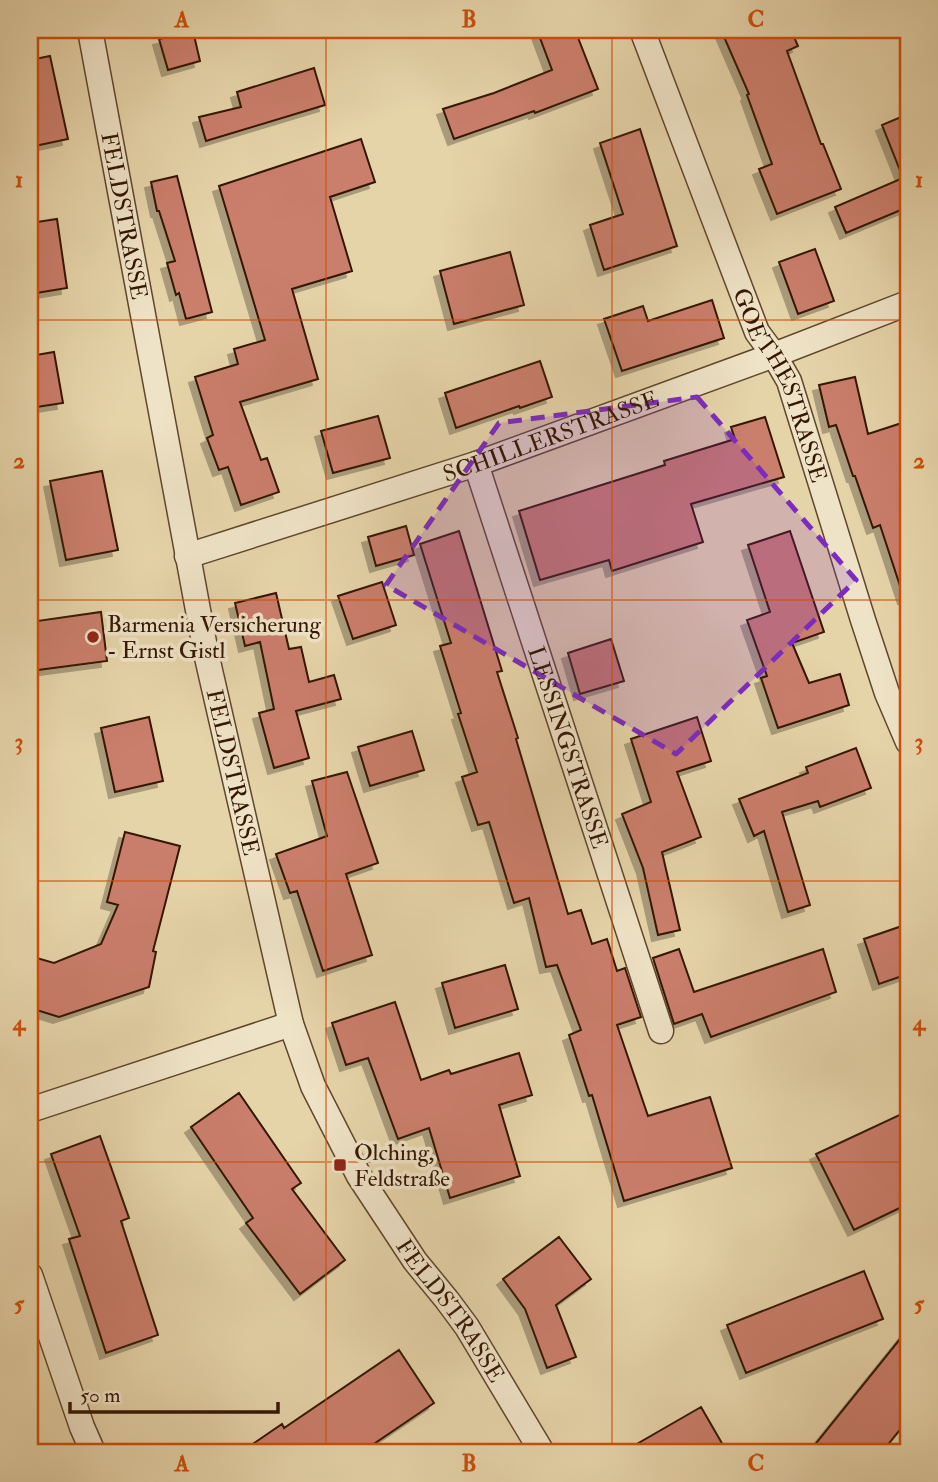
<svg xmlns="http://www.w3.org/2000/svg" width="938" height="1482" font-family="'IM FELL Double Pica',serif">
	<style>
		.building { fill: #ca7e6c; stroke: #341603; stroke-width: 2; filter: url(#shadow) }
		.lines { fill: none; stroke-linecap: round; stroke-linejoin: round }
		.street-casing { stroke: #60462c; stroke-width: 27 }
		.street { stroke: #efe3c7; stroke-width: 24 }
		.marked { fill: #7b2cbf; fill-opacity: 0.2; stroke: #7b2cbf; stroke-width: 5; stroke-dasharray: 14 9; stroke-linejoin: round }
		.grid { fill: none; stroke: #cd4f0b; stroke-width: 2; stroke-opacity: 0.55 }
		.poi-dot { fill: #8f2418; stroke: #efe3c7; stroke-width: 2.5 }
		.labels { text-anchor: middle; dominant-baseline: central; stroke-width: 7; stroke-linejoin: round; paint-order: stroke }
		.street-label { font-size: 23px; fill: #341603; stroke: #efe3c7 }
		.poi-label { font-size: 23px; fill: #341603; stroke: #efe3c7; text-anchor: start }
		.neatline { fill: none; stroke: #cd4f0b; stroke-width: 2.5 }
		.grid-label { font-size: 23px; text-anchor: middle; font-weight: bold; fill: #cd4f0b }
	</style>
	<defs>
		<filter id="shadow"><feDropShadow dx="-6" dy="6" stdDeviation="0" flood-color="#0004"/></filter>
	</defs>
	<rect width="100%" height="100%" fill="#e6d4a9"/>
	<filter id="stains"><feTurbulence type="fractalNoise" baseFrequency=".00286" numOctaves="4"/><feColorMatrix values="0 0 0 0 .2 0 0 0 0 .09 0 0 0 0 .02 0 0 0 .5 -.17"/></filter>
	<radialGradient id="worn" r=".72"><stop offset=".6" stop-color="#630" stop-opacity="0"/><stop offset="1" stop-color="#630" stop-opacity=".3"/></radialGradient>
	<path class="building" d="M537 30H575L598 89 535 113 534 111 454 139 443 109 494 93 552 70Z
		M721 30H791L798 46 787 51 821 144H823L841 189 777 214 759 169 772 164 747 95 749 94Z
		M193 31 200 61 168 70 159 39Z
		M50 56 68 139 30 147V60Z
		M314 68 325 105 206 141 199 117 241 107 237 92Z
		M908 114V207L846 233 835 207 903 178 882 125Z
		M640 129 677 246 604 270 590 225 623 214 600 143Z
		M361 139 375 182 330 197 352 271 292 289 318 379 240 402 261 460 267 458 279 492 241 505 228 467 219 470 207 438 213 435 195 377 238 364 234 349 265 340 219 186Z
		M177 176 212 312 186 319 179 293 176 295 167 263 175 261 159 211H157L151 182Z
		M57 219 67 288 30 294V223Z
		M815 249 834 301 798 314 779 262Z
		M510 252 524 305 454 324 440 271Z
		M712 300 724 338 622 371 604 319 643 306 648 321Z
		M54 352 63 403 30 408V356Z
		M540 361 552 397 520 408 519 406 456 428 445 393Z
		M855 377 868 434 908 421V598H904L880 525 873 528 855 476H853L836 425 829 427 819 385Z
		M378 416 390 458 333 473 321 431Z
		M765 417 784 477 691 504 703 542 612 571 609 560 540 580 519 511 665 465 664 461 735 439 731 427Z
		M102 471 118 550 66 560 50 481Z
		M406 526 414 555 376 566 368 537Z
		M459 531 502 671 497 672 518 738 516 739 568 914 581 910 592 944 607 939 617 971 625 968 641 1017 617 1025 648 1116 710 1097 732 1168 624 1201 592 1095 589 1096 569 1035 581 1030 557 965 546 967 529 898 514 903 489 822 478 825 462 777 477 772 458 714 461 713 440 646 451 643 420 544Z
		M790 531 824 632 792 643 809 683 840 674 849 705 778 728 761 678 767 676 747 620 770 612 748 545Z
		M382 582 396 625 353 639 338 596Z
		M276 593 289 649 301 647 309 682 334 675 341 699 296 711 309 758 274 768 259 713 274 709 260 642 245 646 235 603Z
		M101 612 107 661 30 671V622Z
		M611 639 624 681 580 694 568 653Z
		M149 717 163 781 115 792 101 728Z
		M697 717 711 761 677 772 701 837 662 852 680 930 658 935 643 868 622 814 651 802 631 739Z
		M412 731 424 770 370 786 358 747Z
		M856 748 871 788 820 807 818 801 782 812 810 905 788 912 764 831 754 836 739 799 808 773 806 767Z
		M347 772 378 863 346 874 372 955 323 971 297 891 290 893 276 854 327 836 312 781Z
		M125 832 180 846 153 951 156 952 149 987 59 1017 30 1008V956L54 963 101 944 118 905 107 902Z
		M908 924V974L879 984 864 939Z
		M679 949 694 992 823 949 836 992 711 1037 702 1014 674 1024 653 958Z
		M505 965 518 1009 455 1028 442 983Z
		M395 1002 421 1080 449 1070 451 1074 519 1053 532 1095 499 1105 520 1176 450 1198 429 1128 398 1139 368 1058 346 1065 332 1023Z
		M239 1093 301 1183 292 1189 345 1260 300 1294 246 1223 253 1218 191 1127Z
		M908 1111V1204L854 1230 816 1154Z
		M100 1136 129 1218 121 1221 158 1335 106 1353 69 1239 80 1236 51 1154Z
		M559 1237 591 1279 556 1305 576 1357 547 1368 525 1309 503 1279Z
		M864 1271 883 1319 746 1373 727 1325Z
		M908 1329V1420L882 1452H809Z
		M399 1350 434 1403 362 1452H241L282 1424 284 1428Z
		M701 1407 727 1452H623Z"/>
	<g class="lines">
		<g class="street-casing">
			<g id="street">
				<path id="s1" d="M90 30 206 653 291 1024 313 1086 359 1176 415 1261 447 1300 467 1327 542 1452"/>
				<path id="s2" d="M642 30 757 332 774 355 789 381 863 620 887 693 908 742"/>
				<path id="s3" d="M476 464 661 1031"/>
				<path id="s4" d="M187 556 476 464 774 355 908 303"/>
				<path d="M30 1110 291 1024"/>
				<path d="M30 1275 82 1427 93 1452"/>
			</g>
		</g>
		<use href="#street" class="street"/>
	</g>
	<path class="marked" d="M697 397 856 580 676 754 386 585 499 423Z"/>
	<path class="grid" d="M326 30V1452M612 30V1452M30 320H908M30 600H908M30 881H908M30 1162H908"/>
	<g class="poi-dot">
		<circle cx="93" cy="637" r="7"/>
		<rect x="333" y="1158" width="14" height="14" rx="3.5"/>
	</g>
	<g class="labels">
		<g class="street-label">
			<text stroke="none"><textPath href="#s1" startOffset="189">FELDSTRASSE</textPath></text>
			<text stroke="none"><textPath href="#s2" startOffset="382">GOETHESTRASSE</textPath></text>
			<text stroke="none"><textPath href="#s4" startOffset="383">SCHILLERSTRASSE</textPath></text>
			<text stroke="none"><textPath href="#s3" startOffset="298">LESSINGSTRASSE</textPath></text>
			<text stroke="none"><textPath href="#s1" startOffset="756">FELDSTRASSE</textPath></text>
			<text stroke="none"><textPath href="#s1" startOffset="1344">FELDSTRASSE</textPath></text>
		</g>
		<g class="poi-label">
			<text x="107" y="624">Barmenia Versicherung<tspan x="107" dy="26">- Ernst Gistl</tspan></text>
			<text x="354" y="1152">Olching,<tspan x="354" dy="26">Feldstraße</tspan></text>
		</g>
	</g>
	<rect width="938" height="1482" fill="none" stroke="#e6d4a9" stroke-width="77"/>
	<path d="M70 1402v10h208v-10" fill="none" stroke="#341603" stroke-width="3.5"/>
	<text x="80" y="1402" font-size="21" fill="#341603" stroke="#efe3c7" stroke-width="5" paint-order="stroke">50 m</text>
	<rect x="38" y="38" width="862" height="1406" class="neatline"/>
	<g class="grid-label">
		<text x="182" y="27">A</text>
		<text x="469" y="27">B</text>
		<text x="756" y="27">C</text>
		<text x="19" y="187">1</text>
		<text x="919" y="187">1</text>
		<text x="19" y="468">2</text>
		<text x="919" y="468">2</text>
		<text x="19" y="749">3</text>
		<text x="919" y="749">3</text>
		<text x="19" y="1030">4</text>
		<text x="919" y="1030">4</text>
		<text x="19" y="1311">5</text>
		<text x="919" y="1311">5</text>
		<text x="182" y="1471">A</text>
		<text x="469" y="1471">B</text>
		<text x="756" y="1471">C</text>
	</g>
	<rect width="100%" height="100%" filter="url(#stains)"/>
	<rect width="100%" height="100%" fill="url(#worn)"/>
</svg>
